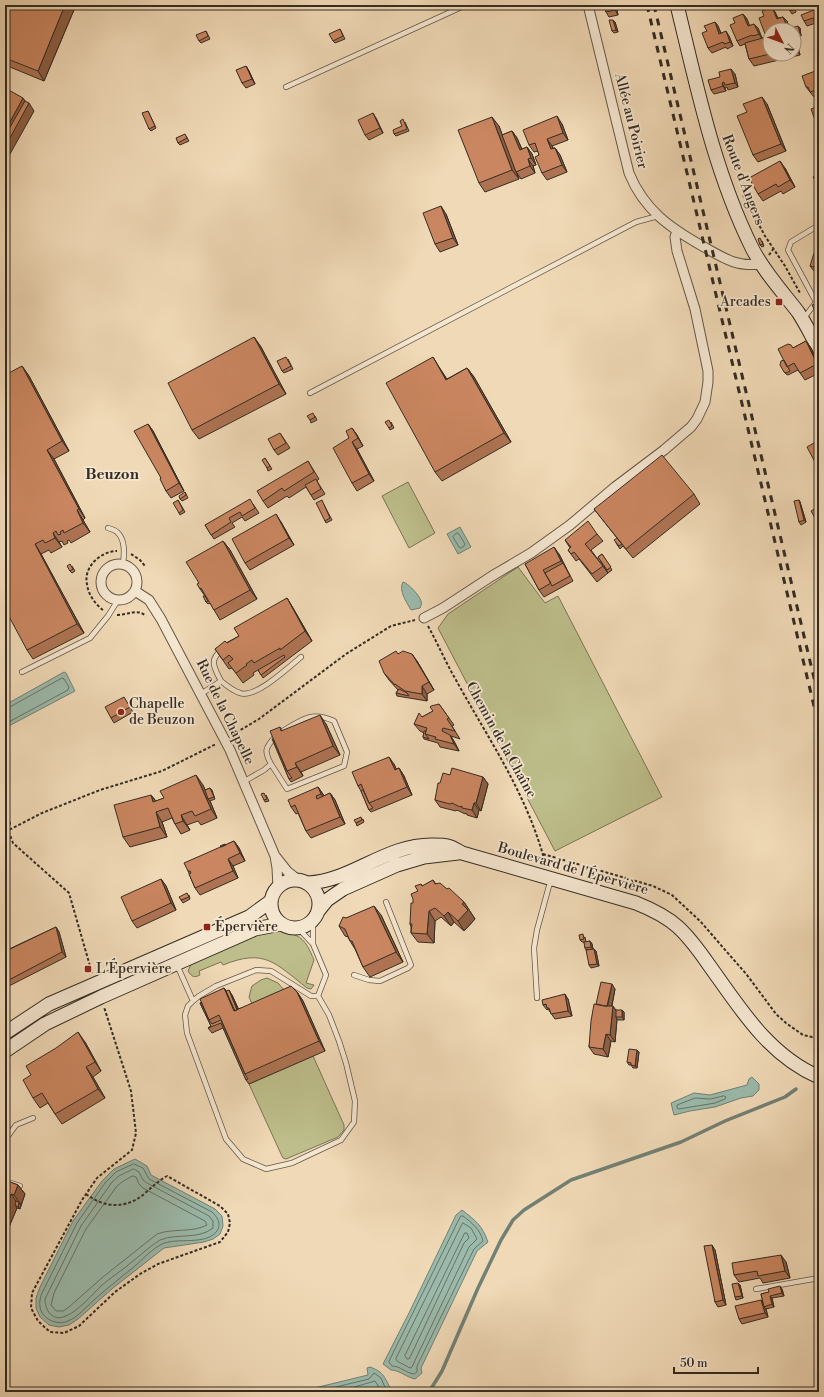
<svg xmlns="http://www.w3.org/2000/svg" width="824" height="1397" font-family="'Libre Bodoni',serif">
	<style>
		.green { fill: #bdbe8b; stroke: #787557 }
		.water { fill: #9bbaab; stroke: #728175 }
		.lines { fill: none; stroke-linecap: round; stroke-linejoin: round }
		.shore { stroke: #687367; stroke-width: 1 }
		.stream { stroke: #728175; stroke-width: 3.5 }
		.lane-casing { stroke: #635748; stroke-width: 6 }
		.street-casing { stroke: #635748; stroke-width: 11 }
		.secondary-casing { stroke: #342c23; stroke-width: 15 }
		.path { stroke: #342c23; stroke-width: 2; stroke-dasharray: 3 2; stroke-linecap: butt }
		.lane { stroke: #f5e6d0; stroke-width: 4.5 }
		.street { stroke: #f5e6d0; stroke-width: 9 }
		.secondary { stroke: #f5e6d0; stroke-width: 13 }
		.rail { stroke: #342c23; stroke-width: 3; stroke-dasharray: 7 7; stroke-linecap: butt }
		.wall { fill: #ae7353; stroke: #342c23 }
		.shaded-wall { fill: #8d5e43; stroke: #342c23 }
		.building { fill: #ca8660; stroke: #342c23 }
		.poi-dot { fill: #8f2418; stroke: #f5e6d0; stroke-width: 1.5 }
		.labels { text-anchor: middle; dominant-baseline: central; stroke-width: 3.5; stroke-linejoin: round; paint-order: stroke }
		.street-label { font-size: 14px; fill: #342c23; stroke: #f5e6d0 }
		.poi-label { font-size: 14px; fill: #342c23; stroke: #f5e6d0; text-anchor: start }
		.neighbourhood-label { font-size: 15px; font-weight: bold; fill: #342c23; stroke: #f5e6d0 }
	</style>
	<rect width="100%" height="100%" fill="#f0d9b6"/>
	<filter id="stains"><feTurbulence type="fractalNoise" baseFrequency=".005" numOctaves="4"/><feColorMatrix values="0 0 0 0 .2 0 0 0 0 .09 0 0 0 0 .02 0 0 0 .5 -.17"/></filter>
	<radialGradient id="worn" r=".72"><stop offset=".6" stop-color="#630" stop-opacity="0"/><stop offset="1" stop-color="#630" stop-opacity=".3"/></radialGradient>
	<path class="green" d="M408 482 435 533 409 548 382 496Z
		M518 567 545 603 558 596 662 797 555 851 438 628 448 614Z
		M276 929C282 932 289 932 295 935 306 939 310 951 314 960L306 983 314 985 311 989 307 988C275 963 265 948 223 965L221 962 199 971 200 975C194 978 192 977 188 971L192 962 250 936Z
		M267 978 278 983 284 990 252 1004 249 997 252 986 261 980Z
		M313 1056 344 1125V1130L338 1137 286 1159 283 1158 281 1154 249 1084Z"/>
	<path class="water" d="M460 527 471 547 458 554 447 534Z
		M403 582C408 583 420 596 421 601 422 605 421 605 420 608L411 610C407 603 398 590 403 582Z
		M64 672 66 673 75 691 5 728V705Z
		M752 1077 759 1084V1090L753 1096 741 1098 715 1107 690 1111 674 1115 671 1103 694 1093 710 1095 747 1085 749 1079Z
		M135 1159 147 1166 151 1175 215 1209 222 1216 223 1226 220 1234 213 1239 204 1242 164 1248 113 1288 78 1319 69 1325 59 1327 49 1325 40 1317 36 1308V1298L40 1287 73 1221 102 1181 114 1169Z
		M462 1210C476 1221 482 1225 488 1242L477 1251 421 1368 422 1373 415 1379C406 1377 399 1370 391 1370L383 1364 409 1313 456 1215Z
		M370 1367C386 1373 383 1377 392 1390L390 1392H298L368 1375 367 1368Z"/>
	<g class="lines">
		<path class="shore" d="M457 533 459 534 465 544 464 546 461 548 459 547 453 537Z
			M5 708H8L62 678 64 679 69 687 68 690 5 724
			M724 1096 726 1097 725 1099 715 1103 679 1109 677 1108V1105L695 1098 710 1099Z
			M134 1164 143 1168 149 1179 212 1212C217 1217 222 1223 217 1231 206 1246 176 1237 162 1244 152 1249 144 1258 136 1265 122 1277 107 1288 94 1300 86 1307 78 1317 68 1321 57 1326 42 1319 40 1307 39 1300 41 1295 44 1289L77 1223 105 1183 116 1172Z
			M134 1169 139 1172 143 1180 147 1183 209 1216 213 1221V1228C198 1240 177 1233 160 1240 150 1246 142 1254 133 1261 123 1270 111 1277 101 1286 92 1295 78 1311 66 1316 53 1322 45 1311 45 1299L81 1226 112 1182 119 1176Z
			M133 1176 136 1177 139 1184 143 1188 205 1221 207 1225C192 1233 173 1228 157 1234L103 1277 69 1307 63 1311H56L51 1305 54 1293 86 1229 117 1186 122 1182Z
			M461 1216H463C472 1223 480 1229 483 1241L474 1249 417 1366V1372L414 1374C406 1373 400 1366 392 1366L389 1362Z
			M463 1223 471 1228 477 1239 469 1247 418 1354 412 1367 410 1368 397 1361 396 1359Z
			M465 1233H467L469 1238 464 1243 455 1262 413 1351 409 1359H407L405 1356Z
			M315 1392 369 1379 374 1373 381 1378 387 1392
			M337 1392 375 1381 382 1392"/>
		<path class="stream" d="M429 1392 442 1371 478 1288 501 1240 513 1220 524 1210 571 1180 681 1142 725 1121 785 1097 796 1089"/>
		<g class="lane-casing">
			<path id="lane" d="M286 87 466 5
				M804 318 816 302 788 250 791 242 819 225
				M310 393 636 222 658 216
				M108 528C111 529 115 530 117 532 126 540 124 555 123 565
				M22 672 90 638 108 616 118 600
				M221 681C215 669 208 660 222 650
				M201 694 221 681C227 686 233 691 240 693 255 699 289 667 301 657
				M271 764C264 751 265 748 275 737
				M243 782 264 770 271 764 287 789 344 766 347 752 334 721C312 711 302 719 283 731
				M298 928 313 944 326 975 318 996H311L271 971 256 970 216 986 199 996 193 1001 188 1006 185 1015 187 1033 226 1139 243 1159 266 1169 292 1163 341 1140 354 1122 355 1101 346 1063 339 1041 329 1015 318 996
				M313 944V920
				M177 965 193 1001
				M354 975 369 980 380 981 408 968 411 965 386 902
				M537 998 534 948 537 930 549 886 552 880
				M5 1140 16 1125 33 1118
				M5 1181 20 1186
				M756 1289 819 1278"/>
		</g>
		<g class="street-casing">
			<path id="street" d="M588 5 629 173C644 210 670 228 704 247 725 259 737 267 762 264
				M101 582a18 18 0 1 1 36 0a18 18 0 1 1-36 0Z
				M135 591 149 600 161 619 230 750 275 856 277 868 278 887
				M424 618 443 608 492 576 531 553 570 525 615 487 664 450 691 427 697 419 705 402 708 382V371L695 309 677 251 675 237 677 231
				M276 857 287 871 297 879"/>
		</g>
		<g class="secondary-casing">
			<path id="secondary" d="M677 5C697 87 714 171 752 248 764 272 782 291 798 312 806 324 812 337 819 349
				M271 904a24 24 0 1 1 48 0a24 24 0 1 1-48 0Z
				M308 883C352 881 386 844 433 845 438 845 444 845 448 846 453 847 458 851 462 853L636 903C651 909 666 916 678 927 690 938 700 952 709 965 740 1008 768 1055 819 1077
				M319 910 327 900 343 889 397 865 424 857 458 853
				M5 1033 49 1004 249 917 271 901
				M5 1051 45 1024 101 997 255 929 281 924"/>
		</g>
		<path class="path" d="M743 195 765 236 785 266 800 293
			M769 255 774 248
			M131 554 140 560 145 566
			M103 610C95 604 88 594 87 584 83 567 101 551 117 551
			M117 615C128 615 137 608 146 616
			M428 626C438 644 446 663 456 680 490 742 528 795 546 866
			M232 735 259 719 346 654 391 626 415 620
			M5 813 10 823 8 830 13 843 69 893 92 973
			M5 832 42 813 100 790 162 771 216 744
			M543 854 653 886 672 895 700 921 747 975 776 1014 786 1023 803 1035 812 1037 819 1036
			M86 1194C104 1208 125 1209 143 1195 151 1188 158 1181 167 1176L220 1206 228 1214 230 1223 228 1232 220 1242 158 1264 140 1274 115 1292 79 1326 64 1333 50 1332 38 1321 31 1308 32 1293 82 1200 97 1178 132 1150 136 1133 131 1091 104 1007"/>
		<use href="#lane" class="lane"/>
		<use href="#street" class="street"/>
		<use href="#secondary" class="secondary"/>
		<path class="rail" d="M647 5 819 727
			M654 5 819 699"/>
	</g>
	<path class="wall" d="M5 5H76L44 81 5 65Z
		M604 5H616L618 15 609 17 606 12Z
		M794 5 796 12 792 14 790 11Z
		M819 8V25L818 26 816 23 807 26 804 21Z
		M775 12 778 18 783 17 787 21 790 30H770V54H794V30L800 28 801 36 795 37 796 39 800 55 754 66 749 59 745 44 740 46 737 41 735 23 743 14 747 19 749 26 754 24 758 28 762 38 768 37 765 34Z
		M613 20 615 22 618 32 614 33 612 31Z
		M715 22 718 26 721 33 729 36 733 46 727 49 726 47 712 53 708 48 707 31Z
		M340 29 345 39 335 43 333 41Z
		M206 31 210 39 201 43 199 41Z
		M246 66 249 71 255 84 246 88 242 83Z
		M818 70 819 71V95L814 97 806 87Z
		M735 74 738 87 728 90 727 87 725 88 726 91 714 94 711 90Z
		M767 104 786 151 758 162 753 155 747 112Z
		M148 111 156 128 151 131 149 129Z
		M376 118 383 133 369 140 365 135Z
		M405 122 409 131 396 136 394 134 402 126Z
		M562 124 568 140 552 146 553 148H555L560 155 567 172 547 180 542 173 539 155 538 151 534 152 529 145Z
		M499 126 502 135 512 131 517 138 522 149 527 147 532 154 536 165 533 166 535 173 521 179 517 173 519 179 485 192 479 183Z
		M186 136 189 141 180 145 178 143Z
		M785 168 795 187 783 194 781 191 763 201 758 194Z
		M446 214 458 245 440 252 435 244Z
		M762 241 764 246 762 247 760 245Z
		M819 255V272L814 271 810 266Z
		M254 337 261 347 286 394 199 439 192 430Z
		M806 341 811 348 819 364V373L805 380 798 370 788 375 786 374 784 372V360L793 348Z
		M288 359 293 369 284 373 282 371Z
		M22 366 29 376 69 451 54 459 85 518 83 520 90 532 71 543 69 540 67 541 68 543 64 545 62 541 59 542 62 547 51 553 49 550 41 554 84 633 33 659 27 650Z
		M439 367 447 379 467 368 474 377 511 442 442 481 435 472Z
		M315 416 317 420 311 423 310 420Z
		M391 422 394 428 390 430 389 428Z
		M148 424 153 431 184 491 171 498 166 491 161 478Z
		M352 428 357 435 363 446 357 449 374 481 357 491 352 483 349 438Z
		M280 433 290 448 278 455 274 450Z
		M265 458 272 469 268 471 267 468Z
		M308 461 319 479 317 481 325 494 314 500 306 487 289 498 287 496 268 508 263 501Z
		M185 492 188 498 182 501 180 499Z
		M694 494 700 504 633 558 623 546 620 549 616 543 617 538 594 509Z
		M178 500 185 512 180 515 179 513Z
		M799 500 800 502 806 522 801 525 799 522Z
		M323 503 332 520 326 523 325 521Z
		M253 504 259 513 245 521 242 517 232 523 235 527 214 539 205 525Z
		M281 522 294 545 250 570 245 563Z
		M597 534 603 541 591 550 608 573 597 582 579 559 576 561 568 550 570 548 565 540Z
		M223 541 230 550 257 599 220 620 210 603 208 604 206 602 205 596 200 589 199 583Z
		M559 554 573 581 544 597 539 590 525 564Z
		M602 554 612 570 608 573 598 557Z
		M72 566 75 571 72 573 70 571Z
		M287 598 293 608 312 641 263 678 258 670 253 673 254 675 243 683 232 668 229 669 215 649 239 636Z
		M398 654 417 661 434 690 427 694V701L397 696 396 693 398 690 389 680 384 673Z
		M127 702 133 712 114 723 111 718Z
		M439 704 454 725 452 726 460 739 451 736 455 743 459 751 440 747 438 743 424 739 423 737 424 733 420 731 414 724 422 717 433 711Z
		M326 724 340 755 301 772 303 776 291 782 289 779 273 739 280 727 282 731Z
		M394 764 396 769 399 768 404 776 412 795 371 812 369 810 361 791 358 786Z
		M450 775 483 777 488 784 481 811 479 810 477 818 467 815 466 813 465 814 457 810 456 811 440 807 435 800 440 783Z
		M203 785 205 790 210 788 212 790 215 799 210 801 217 818 201 825 198 821 187 825 190 830 181 834 175 824 172 818 162 822 167 837 130 847 123 837 151 795 156 801Z
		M318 787 324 796 330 793 335 800 345 824 311 838 306 831 298 813 296 814 291 807Z
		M266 795 269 801 265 802 264 800Z
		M363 819 364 822 357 826 356 823Z
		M234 841 239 848 245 861 233 866 238 878 200 895 195 888 188 871 226 845Z
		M161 879 166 886 176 910 137 928 132 921Z
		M433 880 436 884 447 889 464 902 475 919 464 931 454 922 451 926 441 917 435 921 434 943 418 942 411 933V927L410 924 418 891 421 884 423 886Z
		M189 895 190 899 183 903 181 900Z
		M381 915 403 962 370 977 363 967 355 949 350 941 348 937 345 936 339 926 346 918Z
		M56 927 59 932 66 957 5 988V947L7 950Z
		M585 937 586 942 590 941 592 944 593 949 586 950 585 948 584 942H582L580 940Z
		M594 949 596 951 599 966 591 968 589 965Z
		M224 988 226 991 232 995 238 1009 297 992 303 1001 325 1051 249 1084 246 1080 223 1028 212 1033 208 1028 211 1026 200 1003Z
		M615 989 612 1006 616 1010 624 1012V1020H618L617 1019 615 1042 611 1041 608 1057 594 1054 589 1047 596 1004Z
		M568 999 572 1016 555 1019 548 1009 547 1010 543 1005Z
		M85 1042 101 1071 93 1077 105 1098 62 1124 55 1114 48 1103 40 1108 33 1098Z
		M639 1052 637 1068H633L631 1065H629L627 1062Z
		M5 1180 18 1185 25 1194 20 1209 17 1208 9 1227H8L5 1235Z
		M715 1250 726 1305 718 1307 715 1302Z
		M786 1262 790 1278 763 1283 760 1278 739 1282 734 1275Z
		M740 1285 743 1298 736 1300 735 1297Z
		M782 1289 784 1296 772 1298 774 1307 766 1309 768 1317 742 1324 739 1319 763 1302 761 1294Z"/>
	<path class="shaded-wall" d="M65 5H76L44 81 38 71Z
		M613 5H616L618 15 615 10Z
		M772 7 775 12 780 24 777 19Z
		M743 14 747 19 752 31 748 26Z
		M783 17 787 21 790 30 787 27Z
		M613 20 615 22 618 32 616 30Z
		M715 22 718 26 723 39 719 34Z
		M754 24 758 28 762 39 759 34Z
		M798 26 800 28 801 36 800 33Z
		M726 31 729 36 733 46 730 42Z
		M794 36 796 39 800 55 795 47 794 44Z
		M246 66 249 71 255 84 252 79Z
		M731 69 735 74 738 87 735 83Z
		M722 83 725 88 726 91 723 86Z
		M762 97 767 104 786 151 781 144Z
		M23 98 28 105 29 103 34 111 5 163V131Z
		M373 113 376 118 383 133 380 128Z
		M557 116 562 124 568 140 563 133Z
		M492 117 499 126 519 179 512 170Z
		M512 131 517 138 525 157 520 150Z
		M547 139 552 146 556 156 551 149Z
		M527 147 532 154 536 165 531 158Z
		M555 148 560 155 567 172 562 165Z
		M528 159 533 166 535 173 530 166Z
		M780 161 785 168 795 187 790 180Z
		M441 206 446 214 458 245 453 238Z
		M254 337 261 347 286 394 279 384Z
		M806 341 811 348 819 364V366Z
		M433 357 439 367 452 389 446 380Z
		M22 366 29 376 69 451 62 441Z
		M467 368 474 377 511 442 504 433Z
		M148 424 153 431 184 491 179 483Z
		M352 428 357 435 363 446 358 438Z
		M352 442 357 449 374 481 369 474Z
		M47 450 54 459 85 518 79 509Z
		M799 500 800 502 806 522 804 520Z
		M77 510 83 520 90 532 83 523Z
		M276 514 281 522 294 545 289 538Z
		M53 533 59 542 62 547 55 538Z
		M223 541 230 550 257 599 250 590Z
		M35 544 41 554 84 633 77 624Z
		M554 547 559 554 566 568 561 561Z
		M287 598 293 608 312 641 305 631Z
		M412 654 417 661 434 690 429 682Z
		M422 686 427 694V701L422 694Z
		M320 715 326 724 340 755 333 746Z
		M450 735 455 743 459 751 454 744Z
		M389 757 394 764 400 777 395 770Z
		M295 763 301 772 303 776 297 767Z
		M399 768 404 776 412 795 407 787Z
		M196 775 203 785 209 799H208L210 801 217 818 211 809Z
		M483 777 488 784 481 811 476 803Z
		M318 787 323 794 326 801 321 794Z
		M330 793 335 800 345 824 340 817Z
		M151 795 158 804 153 802Z
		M474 803 479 810 477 818 472 810Z
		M156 812 162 822 167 837 160 827Z
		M181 815 190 830 183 821Z
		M234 841 239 848 245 861 240 853Z
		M228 859 233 866 238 878 233 871Z
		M161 879 166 886 176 910 171 903Z
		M464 902 475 919 464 931 458 921 462 904Z
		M374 906 381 915 403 962 396 952Z
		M429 911 435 921 434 943 427 934Z
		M448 912 454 922 451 926 444 916Z
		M56 927 59 932 66 957 62 952Z
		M590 941 592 944 593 949 591 947Z
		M594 949 596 951 599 966 597 964Z
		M612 984 615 989 610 1014 607 1009Z
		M224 988 231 998 239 1015 234 1011Z
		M229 990 232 995 241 1014 239 1012Z
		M297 992 303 1001 325 1051 319 1041Z
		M565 994 568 999 572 1016 568 1011Z
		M613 1006 618 1013 616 1017 617 1019 615 1042 610 1035Z
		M622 1010 624 1012V1020L622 1017Z
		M78 1032 85 1042 101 1071 95 1062Z
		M606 1034 611 1041 608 1057 603 1049Z
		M637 1050 639 1052 637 1068 635 1066Z
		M86 1067 93 1077 105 1098 98 1089Z
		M18 1185 25 1194 21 1205 14 1195Z
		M11 1194 18 1204 15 1205 17 1208 9 1227 5 1221V1211Z
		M19 1202 21 1205 20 1209 18 1207Z
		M5 1223 8 1227 5 1235Z
		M712 1245 715 1250 726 1305 723 1300Z
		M781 1255 786 1262 790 1278 785 1271Z
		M738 1283 740 1285 743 1298 742 1296Z
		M780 1286 782 1289 784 1296 782 1293Z
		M770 1296 772 1298 774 1307 772 1304Z
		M761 1300 765 1305 764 1307 766 1309 768 1317 765 1313Z"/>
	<path class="building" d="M7 5H65L38 71 5 58V11Z
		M604 5H613L615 10 606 12Z
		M788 5H793L795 9 790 11Z
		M772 7 777 19 783 17 787 27 781 29V28L775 30H770V32L765 34 759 18 764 16 762 11Z
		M819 8V19L814 21 813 18 804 21 801 15Z
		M743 14 748 26 754 24 759 34 753 36 752 35 737 41 730 25 735 23 733 18Z
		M609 20H613L616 30 612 31Z
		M715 22 719 34 726 31 730 42 724 44 723 42 708 48 702 33 707 31 704 26Z
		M798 26 800 33 794 35V30H791V28Z
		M340 29 343 36 333 41 329 34Z
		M206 31 208 36 199 41 196 35Z
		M770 36V54L749 59 745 43Z
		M246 66 252 79 242 83 236 70Z
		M731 69 735 83 725 85 724 82 722 83 723 86 711 90 708 80 720 77 719 72Z
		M818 70 819 72V89L810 92 808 87H806L802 76Z
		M5 88 23 98 5 131Z
		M762 97 781 144 753 155 737 116 747 112 743 104Z
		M25 101 29 103 5 147V136Z
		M819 106V131L811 109Z
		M148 111 155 126 149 129 142 113Z
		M373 113 380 128 365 135 358 120Z
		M557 116 563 133 547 139 551 149 555 148 562 165 542 173 535 157 539 155 535 143 529 145 523 130Z
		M492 117 512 170 479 183 458 130Z
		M403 119 407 129 394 134 393 130 402 126 400 121Z
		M512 131 520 150 527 147 531 158 528 159 530 166 516 172 502 135Z
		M185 134 187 138 178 143 176 138Z
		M780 161 790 180 778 187 776 184 758 194 749 178Z
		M819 173V187L813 177Z
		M441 206 453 238 435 244 423 213Z
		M760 238 763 244 760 245 758 239Z
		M814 253 819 255V268L810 266Z
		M819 302V319L812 305Z
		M254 337 279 384 192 430 168 383Z
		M806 341 817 364 800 373 794 363 787 367 778 349 788 344 791 345 793 348Z
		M286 357 291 366 282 371 277 361Z
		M433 357 446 380 467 368 504 433 435 472 386 383Z
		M784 360 790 371 786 373 784 372 780 365 781 361Z
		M22 366 62 441 47 450 79 509 77 510 83 523 64 533 63 530 60 532 61 534 58 535 56 531 53 533 55 538 45 543 43 540 35 544 77 624 27 650 5 609V375Z
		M313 413 315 417 310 420 307 416Z
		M389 420 392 426 389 428 385 422Z
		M148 424 179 483 166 491 160 479 161 478 134 431Z
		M352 428 358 438 352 442 369 474 352 483 333 448 349 438 346 431Z
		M280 433 286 443 274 450 268 439Z
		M819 440V465L817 466 807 447Z
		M662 455 694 494 626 549 594 509Z
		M265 458 270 466 267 468 262 460Z
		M308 461 314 472 284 491 282 488 263 501 257 491Z
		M316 479 321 489 311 495 305 485Z
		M185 492 186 495 180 499 179 496Z
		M250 499 255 508 242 516 240 512 229 518 231 522 211 535 205 525Z
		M178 500 183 510 179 513 173 503Z
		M322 500 330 518 325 521 316 503Z
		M799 500 804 520 799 522 794 501Z
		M819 506V525L811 511Z
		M276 514 289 538 245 563 232 539Z
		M588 521 597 534 585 544 603 566 592 574 574 552 571 554 568 550 571 547 565 540Z
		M617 538 622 544 619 546 614 540Z
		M223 541 250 590 214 610 201 588 200 589 197 584 199 583 186 562Z
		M554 547 561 561 543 570 551 583 539 590 525 564Z
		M602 554 611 567 607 570 598 557Z
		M563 563 570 576 552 586 545 573Z
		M70 564 73 569 70 571 67 566Z
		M203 596H205L208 601 206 602Z
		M287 598 305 631 280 650V648L254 663 252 660 246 664 247 665 236 673 228 663 233 659 229 655 223 660 215 649 225 641 227 643 239 636 234 628Z
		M396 651 398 654 403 651 412 654 429 682 422 686V694L416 693 405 691 395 684V685L384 673 379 661Z
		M284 655 285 657 261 675 258 670Z
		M399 689 407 693 409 696 396 693Z
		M124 697 130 707 111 718 105 707Z
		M439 704 449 718 447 719 455 731 443 728 442 731 450 735 454 744 435 739 436 737 425 734 427 728 414 724 419 713 422 717 433 711 430 707 431 706Z
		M320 715 333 746 295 763 297 767 287 771 270 731 280 727 281 731Z
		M424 731H426L425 734 429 739 423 737Z
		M272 739H273L287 771 292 778 289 779Z
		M389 757 395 770 399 768 407 787 369 803 361 784 358 786 352 772Z
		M452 768 483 777 476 803H474L472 810 462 808V806L460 807 452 803 450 804 435 800 438 783H440L443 773 450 775Z
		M196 775 211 809 195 816 192 811 181 815 183 821 175 824 168 808 156 812 160 827 123 837 114 805 151 795 153 802 164 798 160 791Z
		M318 787 321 794 316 796 317 799 330 793 340 817 306 831 295 805 291 807 288 800Z
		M210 788 214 797 208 799 205 790Z
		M363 790 369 803 373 808 369 810 361 791Z
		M264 793 267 799 264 800 261 794Z
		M361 817 362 820 356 823 354 820Z
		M234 841 240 853 228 859 233 871 195 888 189 874 191 873 190 871H188L184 863Z
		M225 844 226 845 221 847 220 846Z
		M161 879 171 903 132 921 121 897Z
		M433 880 435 884 440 883 447 889 449 888 464 902 462 904 468 910 458 921 448 912 444 916 435 908 429 911 427 934 411 933 412 924H410L411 903H413V899L411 894 418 891 415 886 421 884 422 886Z
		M187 893 189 897 181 900 179 897Z
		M374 906 396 952 363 967 352 941H350L345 929 339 926 343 917 346 918Z
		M56 927 62 952 5 982V948L6 951Z
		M583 934 584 939 580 940 579 935Z
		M590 941 591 947 585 948 584 942Z
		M594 949 597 964 589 965 586 950Z
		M601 982 612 984 607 1006H605L596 1004Z
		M291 986 297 992 319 1041 245 1074 219 1015 209 1020 200 999 224 988 234 1011Z
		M229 990 237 1010 235 1011 226 991Z
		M565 994 568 1011 551 1014 549 1008H547L546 1004 543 1005 542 1000Z
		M201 1002 209 1020 212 1024 221 1020 245 1074 248 1079 246 1080 221 1023 208 1028 211 1026 200 1003Z
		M594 1004 605 1006H613L610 1035 606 1034 603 1049 589 1047 591 1021Z
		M616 1010H622V1017H616Z
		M78 1032 95 1062 86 1067 98 1089 55 1114 42 1093 33 1098 23 1080 31 1075 26 1066 56 1048Z
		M629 1049 637 1050 635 1066 631 1065V1063L627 1062Z
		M5 1180 18 1185 14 1195 11 1194 5 1211Z
		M16 1201 19 1202 18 1207 15 1205Z
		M712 1245 723 1300 715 1302 704 1246Z
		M781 1255 785 1271 758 1276 757 1271 734 1275 732 1263Z
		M738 1283 742 1296 735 1297 732 1284Z
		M780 1286 782 1293 770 1296 772 1304 764 1307 761 1294 769 1292 768 1289Z
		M761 1300 765 1313 739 1319 735 1306Z"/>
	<g class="poi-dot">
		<rect x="775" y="298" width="8" height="8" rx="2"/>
		<circle cx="121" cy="712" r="4"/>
		<rect x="203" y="923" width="8" height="8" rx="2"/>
		<rect x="84" y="965" width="8" height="8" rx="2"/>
	</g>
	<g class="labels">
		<g class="street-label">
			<text transform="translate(631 121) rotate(76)">Allée au Poirier</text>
			<text transform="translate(743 180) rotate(69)">Route d'Angers</text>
			<text transform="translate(225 712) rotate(64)">Rue de la Chapelle</text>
			<text transform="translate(501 740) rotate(61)">Chemin de la Chaîne</text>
			<text transform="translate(573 869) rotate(16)">Boulevard de l'Épervière</text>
		</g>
		<g class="poi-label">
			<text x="771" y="302" text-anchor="end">Arcades</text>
			<text x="129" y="704">Chapelle<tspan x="129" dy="16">de Beuzon</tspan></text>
			<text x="215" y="927">Épervière</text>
			<text x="96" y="969">L'Épervière</text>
		</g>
		<g class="neighbourhood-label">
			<text x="112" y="474">Beuzon</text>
		</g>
	</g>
	<rect width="824" height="1397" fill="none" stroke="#f0d9b6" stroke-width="20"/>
	<rect x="6" y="6" width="812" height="1385" fill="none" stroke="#342c23" stroke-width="2"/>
	<rect x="10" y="10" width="804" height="1377" fill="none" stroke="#342c23"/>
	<g transform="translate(782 42) rotate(132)"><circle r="19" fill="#f5e6d0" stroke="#a89c8b"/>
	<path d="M0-3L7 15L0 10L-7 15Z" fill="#8f2418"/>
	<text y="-6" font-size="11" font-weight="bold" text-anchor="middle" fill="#342c23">N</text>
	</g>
	<path d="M674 1367v6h84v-6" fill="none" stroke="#342c23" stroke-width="2"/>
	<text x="680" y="1367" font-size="12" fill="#342c23" stroke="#f5e6d0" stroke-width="3" paint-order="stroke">50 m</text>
	<rect width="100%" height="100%" filter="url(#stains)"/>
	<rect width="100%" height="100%" fill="url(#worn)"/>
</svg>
